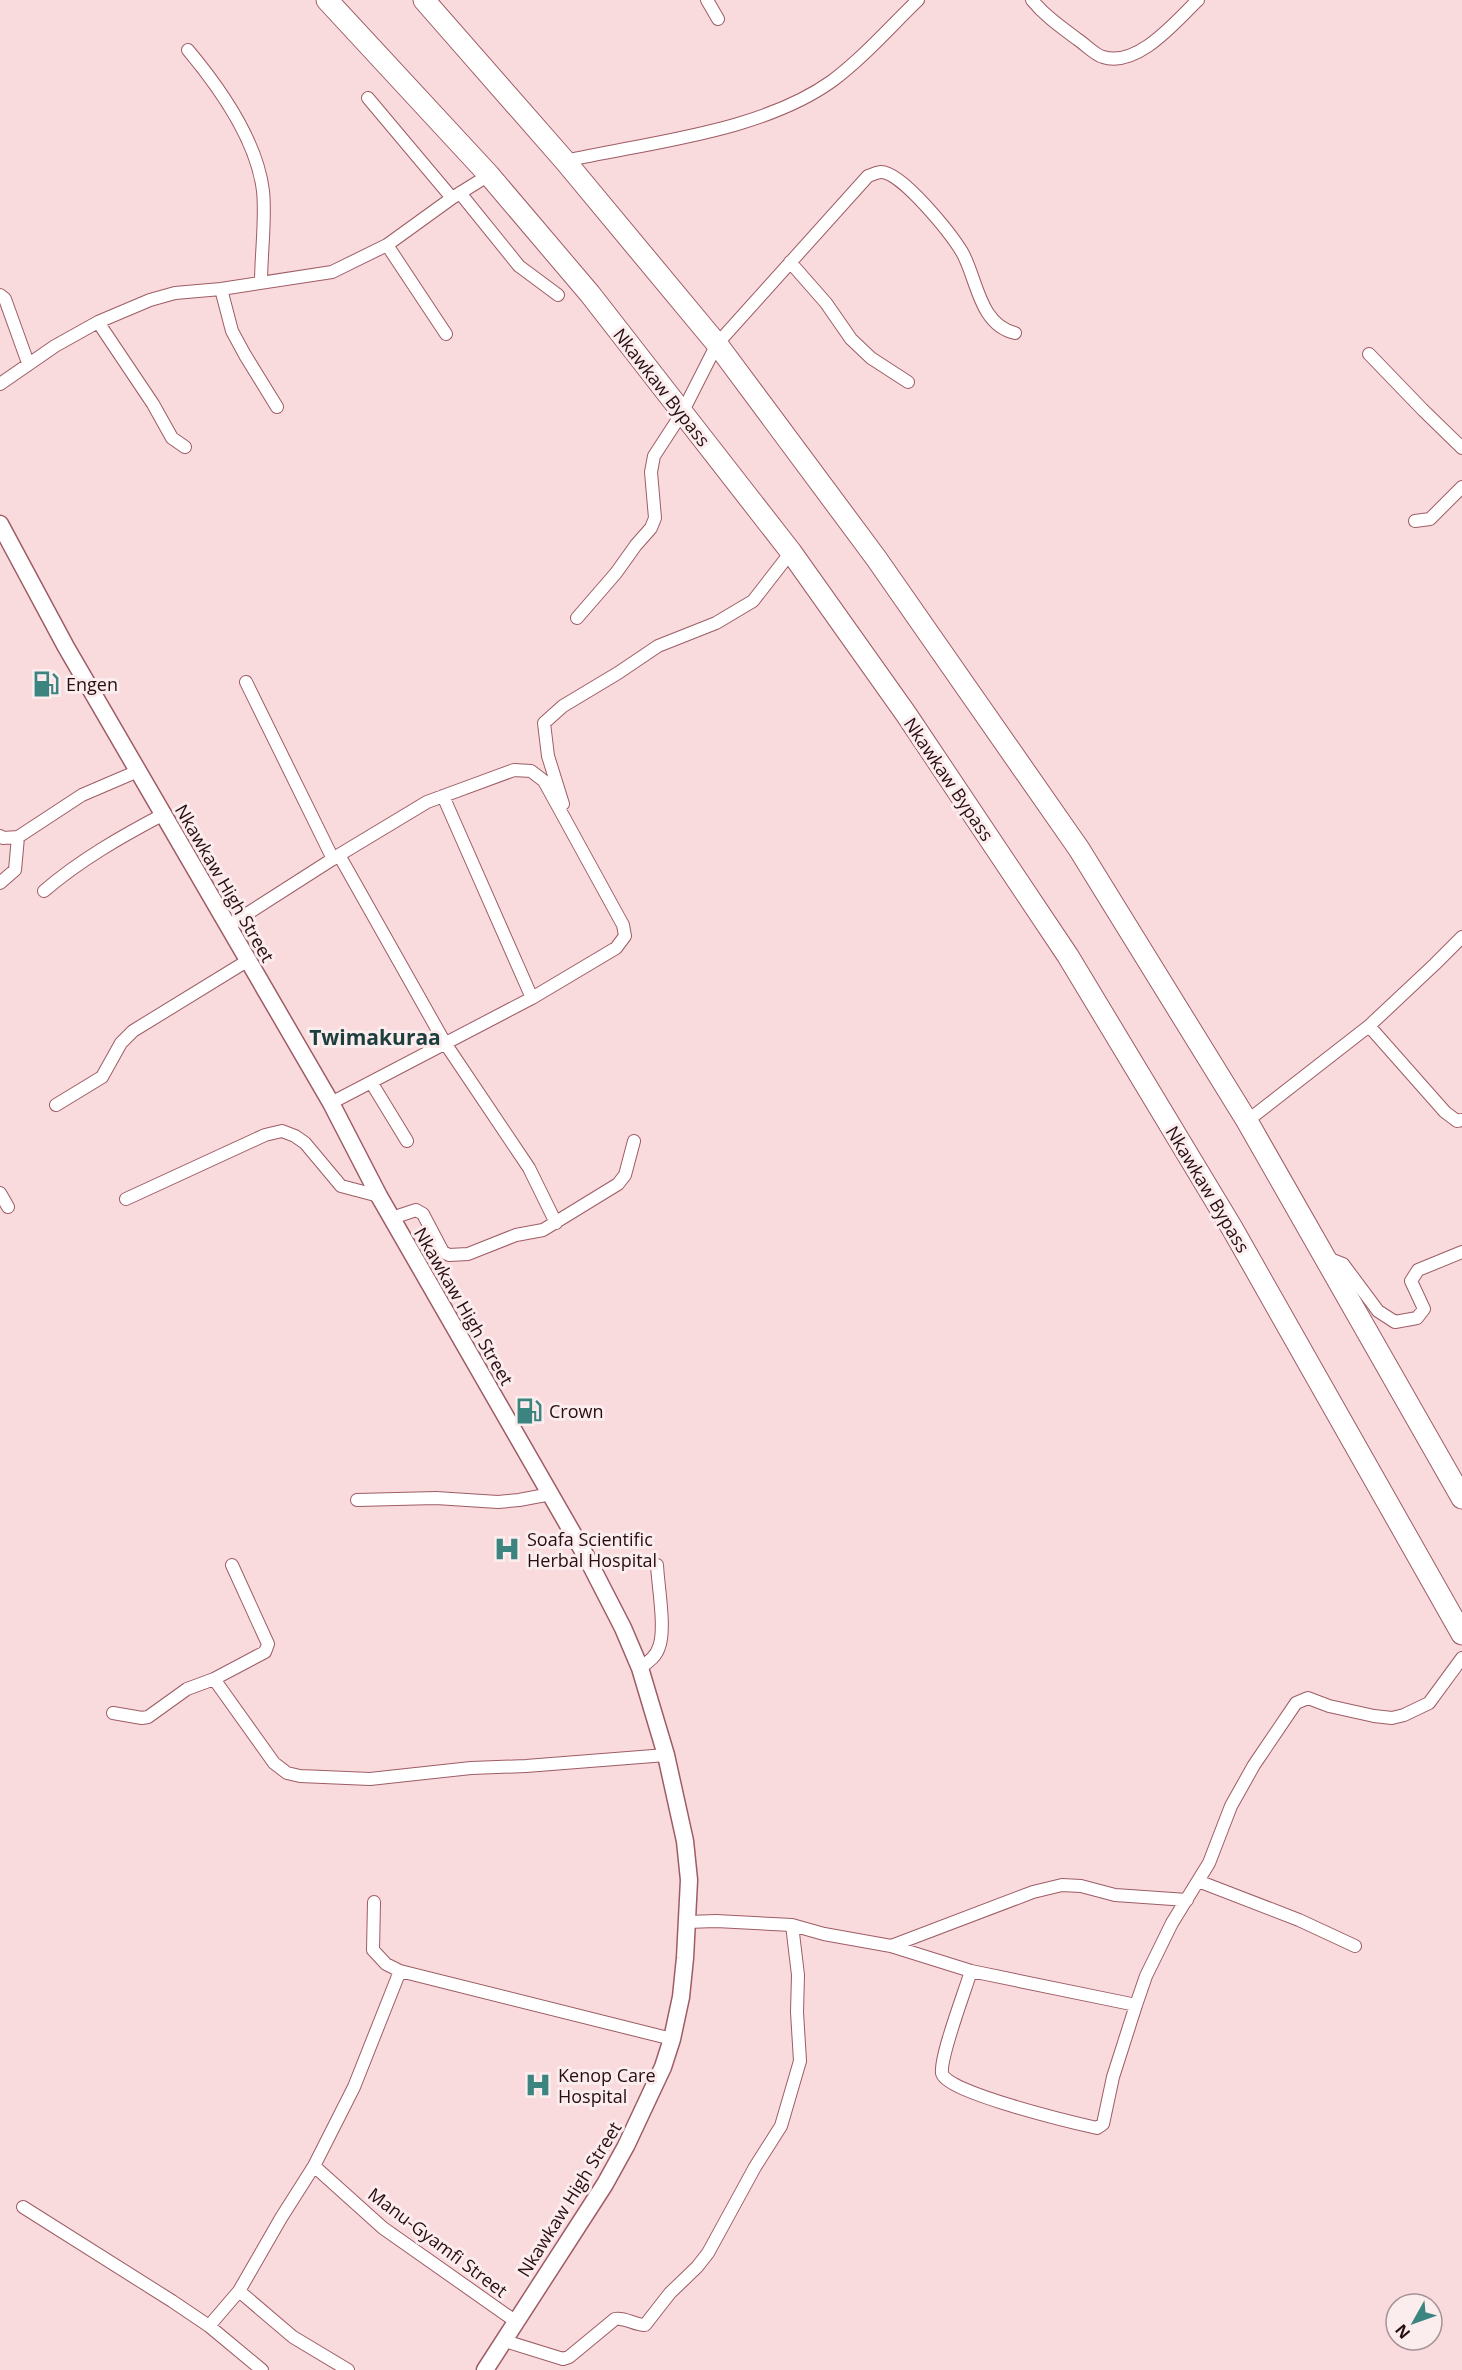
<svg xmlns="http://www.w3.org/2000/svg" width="1462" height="2370" font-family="'Open Sans',sans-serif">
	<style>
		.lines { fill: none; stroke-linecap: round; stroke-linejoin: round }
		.street-casing { stroke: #9e5c65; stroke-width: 14 }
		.secondary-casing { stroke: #9e5c65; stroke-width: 19 }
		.highway-casing { stroke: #9e5c65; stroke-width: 23 }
		.street { stroke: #fff; stroke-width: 12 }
		.secondary { stroke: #fff; stroke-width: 16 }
		.highway { stroke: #fff; stroke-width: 21 }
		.labels { text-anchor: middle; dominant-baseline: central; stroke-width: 6; stroke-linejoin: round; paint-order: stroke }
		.street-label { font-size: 18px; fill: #280e12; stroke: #fbeced }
		.poi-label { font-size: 18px; fill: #280e12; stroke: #fbeced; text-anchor: start }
		.quarter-label { font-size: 21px; font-weight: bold; fill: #1c3e3d; stroke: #fbeced }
	</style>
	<rect width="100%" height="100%" fill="#f9dadd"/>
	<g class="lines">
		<g class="street-casing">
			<path id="street" d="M707 0 718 19
				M1032 0C1045 16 1061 27 1077 39 1085 44 1095 55 1103 57 1138 68 1176 21 1198 0
				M188 50C219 87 257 141 263 191 266 218 261 254 261 283
				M368 98 452 198
				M565 161C649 142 761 132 832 81 863 58 890 27 918 0
				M460 193 519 266 558 295
				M387 245 446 334
				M790 262 826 303 851 339 871 358 908 382
				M221 289 232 331 245 355 277 407
				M0 295 5 299 28 363
				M98 322 153 404 172 438 185 447
				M1369 354 1423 410 1462 448
				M0 384 55 346 98 322 150 300 175 293 221 289 332 272 387 245 452 198 489 175
				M1415 521 1430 519 1462 487
				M577 618 616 573 636 545 651 528 655 518 651 472 654 456 682 413 717 344 868 176C872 175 877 172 881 172 902 172 951 234 962 252 977 278 979 325 1015 333
				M246 682 333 859
				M443 796 532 998
				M563 804 548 756 544 723 563 706 618 673 658 646 716 623 753 601 791 552
				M0 836 3 838 18 837 82 795 138 771
				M339 855 445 1043 529 1168 556 1223
				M0 883 15 870 18 837
				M44 891C80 860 122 836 164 814
				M228 926 339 855 427 802 514 770 531 771 544 781 623 925 625 936 616 948 532 998 331 1103
				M1369 1026 1445 1112 1457 1121 1462 1120
				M371 1082 407 1141
				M56 1105 102 1077 121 1043 133 1031 247 961
				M1247 1121 1369 1026 1435 964 1462 937
				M0 1193 8 1207
				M126 1199 265 1135 282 1131 295 1136 305 1143 341 1186 379 1196
				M392 1218 416 1210 423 1214 443 1252 449 1255 468 1254 516 1235 543 1230 618 1184 625 1175 634 1141
				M1325 1257 1343 1264 1378 1311 1395 1322 1417 1318 1424 1309 1411 1281 1418 1270 1462 1252
				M357 1500 436 1498 498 1502 519 1500 551 1494
				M640 1668C648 1662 656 1657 659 1647 666 1629 658 1586 657 1565
				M214 1679 265 1652 268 1644 232 1565
				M113 1713 142 1718 148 1717 187 1689 214 1679 274 1763 287 1773 300 1776 370 1779 471 1768 526 1766 666 1755
				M1198 1881 1299 1920 1355 1946
				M374 1902 373 1950 386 1964 400 1971 672 2039
				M687 1922 716 1921 792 1925 824 1934 891 1946 971 1971 1136 2005 1146 1976 1172 1923 1209 1863 1231 1806 1254 1765 1296 1703 1308 1698 1329 1706 1374 1716 1392 1718 1404 1715 1429 1703 1462 1658
				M891 1946 1033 1892 1062 1885 1081 1886 1115 1895 1187 1900
				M971 1971C965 1991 940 2056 942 2073 944 2092 1075 2123 1097 2128L1103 2124 1113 2077 1136 2005
				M314 2166 383 2228 515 2321
				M23 2207 172 2301 209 2326 262 2370
				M239 2291 293 2337 348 2370
				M209 2326 239 2291 281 2218 314 2166 354 2087 400 1971
				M505 2341 563 2359 569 2357 615 2319C625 2317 634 2325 645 2325L670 2293 697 2267 708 2253 755 2167 781 2126 800 2061 797 2012 798 1975 792 1925"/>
		</g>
		<g class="secondary-casing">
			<path id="secondary" d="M0 524 66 647 331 1103 379 1196 587 1558 623 1628 640 1668 666 1755 685 1841 689 1880 685 1958 681 1997 672 2039 663 2067 626 2146 605 2184 485 2370"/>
		</g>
		<g class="highway-casing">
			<path id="highway" d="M327 0 489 175 590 294 791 552 906 714 1068 956 1232 1228 1462 1634
				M424 0 565 161 717 344 876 558 1079 849 1247 1121 1462 1498"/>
		</g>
		<use href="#street" class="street"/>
		<use href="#secondary" class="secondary"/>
		<use href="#highway" class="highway"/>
	</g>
	<defs>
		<g id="fuel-bare" transform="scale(2.07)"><path d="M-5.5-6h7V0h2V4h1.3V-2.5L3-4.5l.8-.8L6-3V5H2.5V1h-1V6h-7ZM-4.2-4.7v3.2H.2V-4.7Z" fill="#3c8480" stroke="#fbeced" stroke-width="2.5" paint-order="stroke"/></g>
		<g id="hospital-bare" transform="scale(2.07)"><path d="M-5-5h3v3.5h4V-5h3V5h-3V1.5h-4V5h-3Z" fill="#3c8480" stroke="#fbeced" stroke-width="2.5" paint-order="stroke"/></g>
	</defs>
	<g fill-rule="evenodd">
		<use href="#fuel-bare" x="46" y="684"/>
		<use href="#fuel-bare" x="529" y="1411"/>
		<use href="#hospital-bare" x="507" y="1549"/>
		<use href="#hospital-bare" x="538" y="2085"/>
	</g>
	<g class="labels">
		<g class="street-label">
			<text transform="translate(662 387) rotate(52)">Nkawkaw Bypass</text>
			<text transform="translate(949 779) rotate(56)">Nkawkaw Bypass</text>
			<text transform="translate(225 883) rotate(60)">Nkawkaw High Street</text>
			<text transform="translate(1208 1189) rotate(59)">Nkawkaw Bypass</text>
			<text transform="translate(464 1306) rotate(60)">Nkawkaw High Street</text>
			<text transform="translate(569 2199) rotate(-58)">Nkawkaw High Street</text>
			<text transform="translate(438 2242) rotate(37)">Manu-Gyamfi Street</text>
		</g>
		<g class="poi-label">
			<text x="66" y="684">Engen</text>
			<text x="549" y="1411">Crown</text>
			<text x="527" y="1539">Soafa Scientific<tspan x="527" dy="21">Herbal Hospital</tspan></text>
			<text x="558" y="2075">Kenop Care<tspan x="558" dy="21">Hospital</tspan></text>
		</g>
		<g class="quarter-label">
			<text x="375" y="1037">Twimakuraa</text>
		</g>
	</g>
	<g transform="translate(1414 2322) rotate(230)"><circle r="28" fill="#fbeced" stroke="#a79395" stroke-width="1.5"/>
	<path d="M0-4.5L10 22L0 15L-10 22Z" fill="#3c8480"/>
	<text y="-9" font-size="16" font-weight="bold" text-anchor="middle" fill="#280e12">N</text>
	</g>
</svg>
